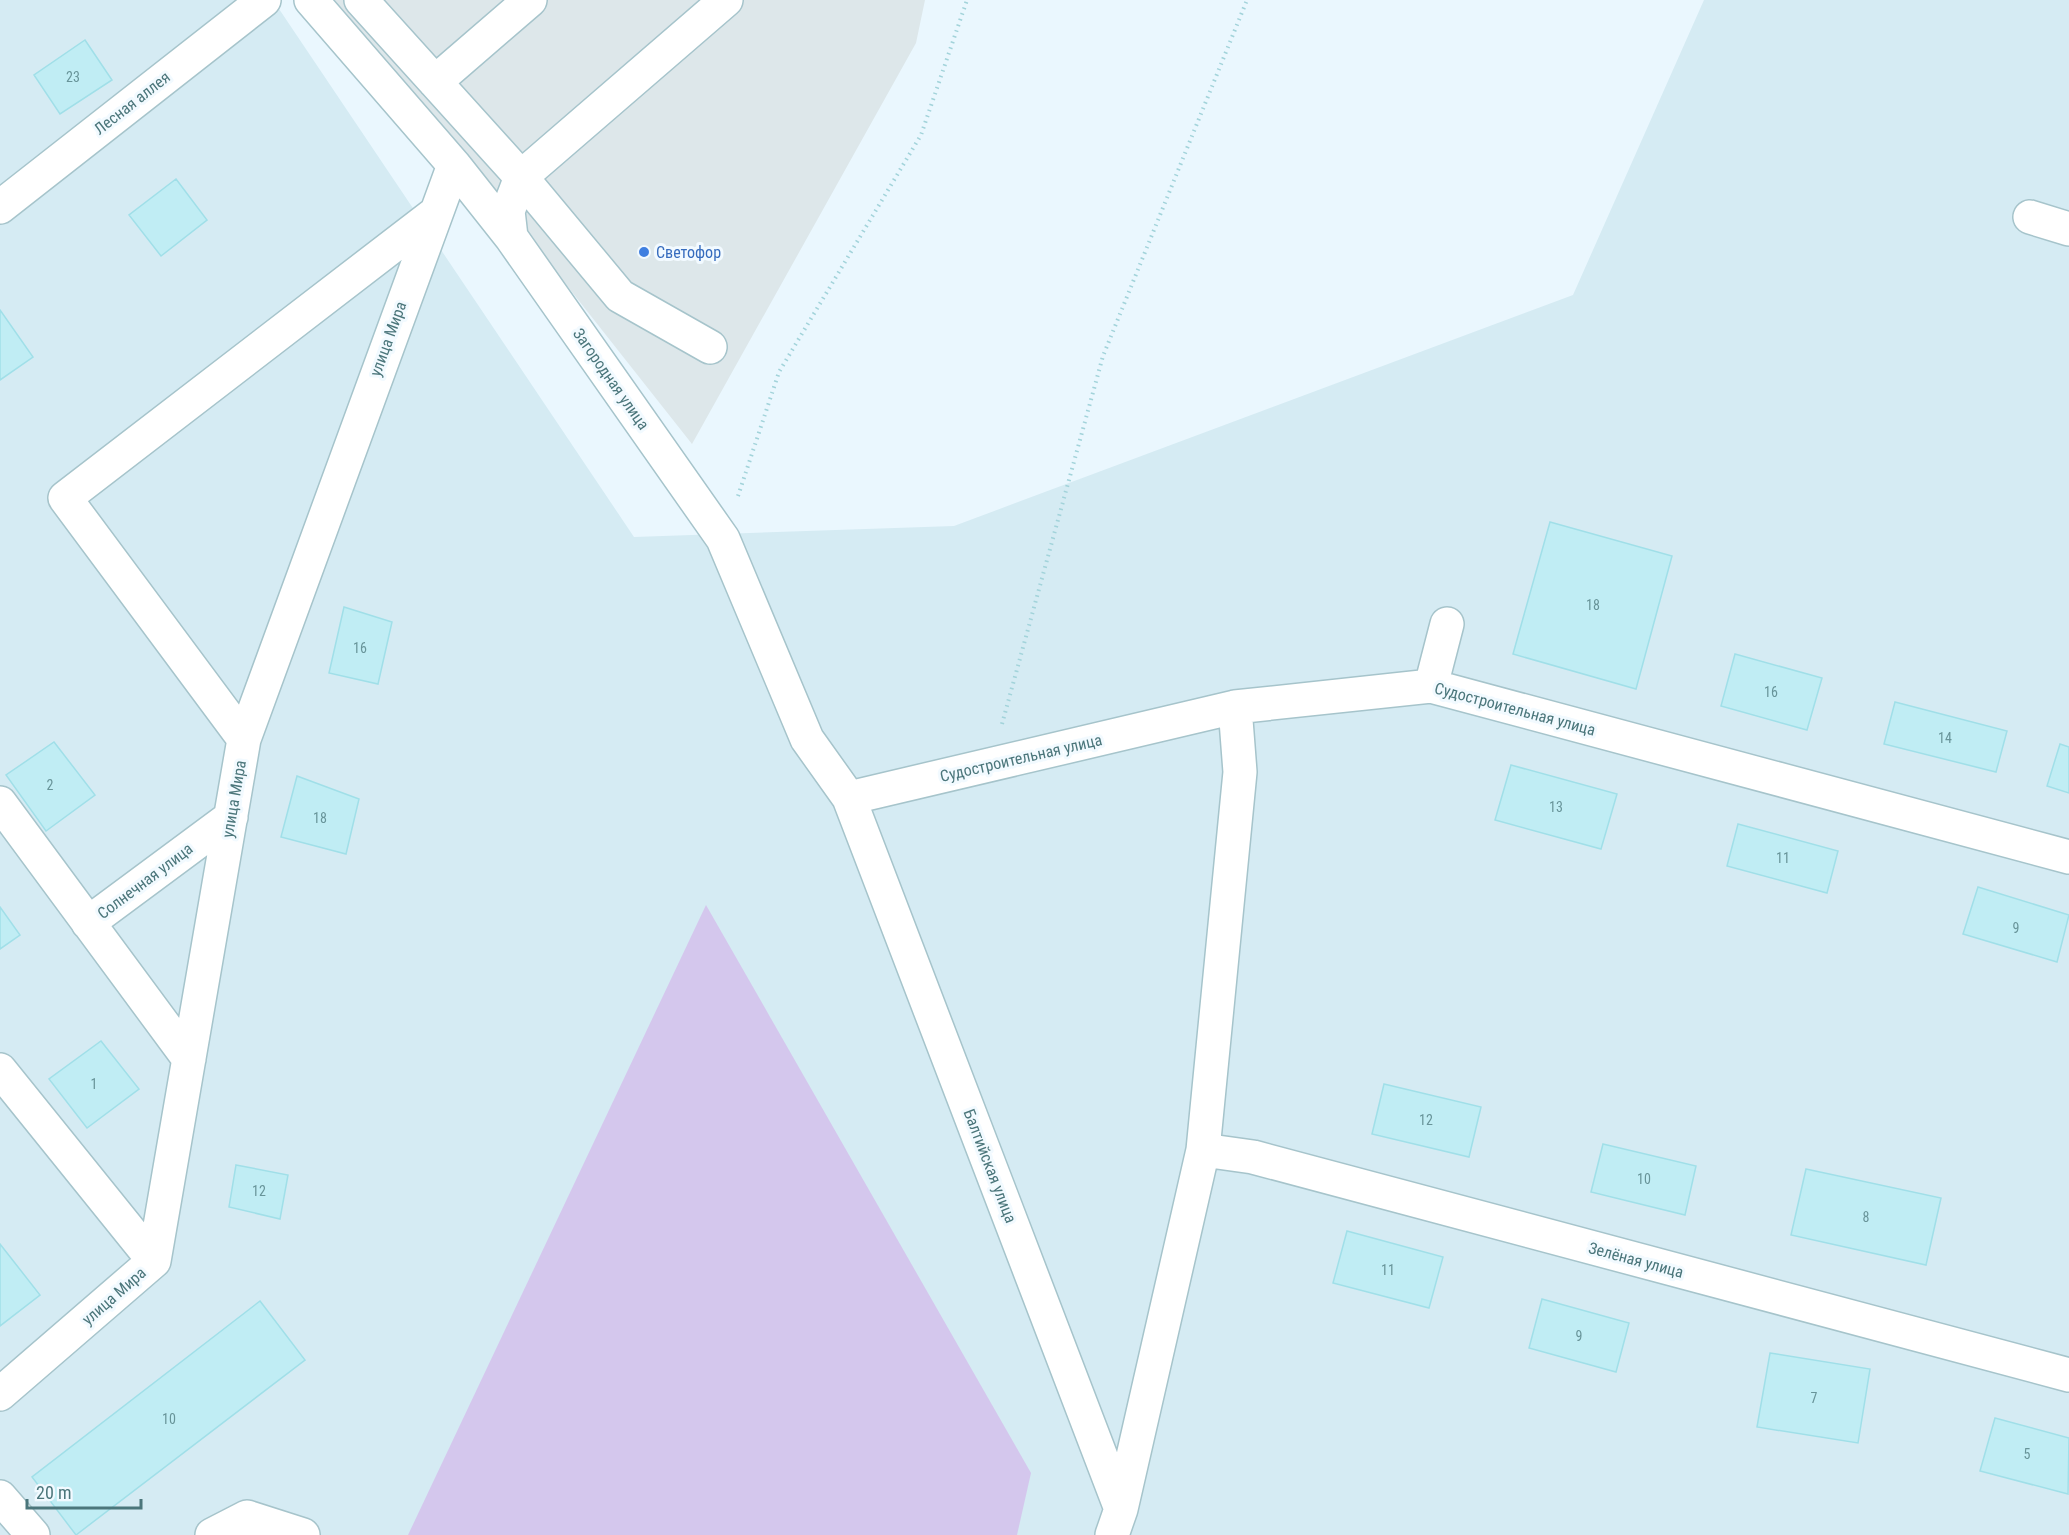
<svg xmlns="http://www.w3.org/2000/svg" width="2069" height="1535" font-family="'Roboto Condensed',sans-serif">
	<style>
		.residential { fill: #d5ebf3 }
		.industrial { fill: #dde7ea }
		.green { fill: #d4c7ed }
		.building { fill: #c0edf4; stroke: #a0dfe8; stroke-width: 1.5 }
		.lines { fill: none; stroke-linecap: round; stroke-linejoin: round }
		.minor-casing { stroke: #a6c4cb; stroke-width: 36 }
		.path { stroke: #a2d3da; stroke-width: 4; stroke-dasharray: 1.5 4.5; stroke-linecap: butt }
		.minor { stroke: #fff; stroke-width: 33 }
		.shop-dot { fill: #3f7fe0; stroke: #f2faff; stroke-width: 2 }
		.labels { text-anchor: middle; dominant-baseline: central; stroke-width: 6; stroke-linejoin: round; paint-order: stroke }
		.number-label { font-size: 14px; fill: #689499 }
		.street-label { font-size: 16px; fill: #4b767b; stroke: #f2faff }
		.shop-label { font-size: 16px; fill: #366cbe; stroke: #f2faff; text-anchor: start }
	</style>
	<rect width="100%" height="100%" fill="#eaf7fe"/>
	<path class="residential" d="M0 0H273L634 537 954 526 1573 295 1704 0H2069V1535H0Z"/>
	<path class="industrial" d="M334 0H925L916 43 692 444 508 211Z"/>
	<path class="green" d="M706 905 1031 1473 1017 1535H408Z"/>
	<path class="building" d="M85 40 112 80 60 114 34 75Z
		M176 179 207 220 161 256 129 215Z
		M0 310 33 357 0 380Z
		M1550 522 1672 556 1636 689 1513 654Z
		M344 607 392 622 378 684 329 673Z
		M1735 654 1822 678 1807 730 1721 706Z
		M1895 702 2007 731 1996 772 1884 744Z
		M54 742 95 795 46 831 6 775Z
		M2060 744 2069 747V793L2047 786Z
		M1511 765 1617 794 1601 849 1495 820Z
		M297 776 359 799 346 854 281 837Z
		M1738 824 1838 851 1827 893 1727 866Z
		M1978 887 2069 915 2057 962 1963 934Z
		M0 907 20 935 0 949Z
		M101 1041 139 1089 87 1128 49 1079Z
		M1384 1084 1481 1107 1469 1157 1372 1134Z
		M1603 1144 1696 1166 1685 1215 1591 1192Z
		M236 1165 288 1175 280 1219 229 1207Z
		M1806 1169 1941 1198 1926 1265 1791 1235Z
		M1347 1231 1443 1257 1429 1308 1333 1283Z
		M0 1244 40 1295 0 1326Z
		M1542 1299 1629 1323 1616 1372 1529 1348Z
		M260 1301 305 1360 76 1535 32 1477Z
		M1770 1353 1870 1369 1858 1443 1757 1427Z
		M1995 1418 2069 1438 2068 1494 1980 1471Z"/>
	<g class="lines">
		<g class="minor-casing">
			<path id="minor" d="M311 0 454 165 511 237 723 539 807 739 849 798 1121 1509 1112 1535
				M361 0 521 177 726 0
				M435 82 530 0
				M0 207 264 0
				M2030 217 2069 229
				M511 237 508 211 521 177 620 296 710 347
				M1431 686 1447 624
				M244 739 65 498 433 215
				M849 798 1235 707 1431 686 2069 857
				M0 803 189 1059
				M88 923 231 817
				M0 1070 154 1261
				M1203 1150 1253 1157 2069 1375
				M0 1394 154 1261 244 739 454 165
				M0 1497 33 1535
				M1121 1509 1203 1150 1240 772 1235 707
				M212 1535 247 1517 303 1535"/>
		</g>
		<path class="path" d="M738 496 779 372 921 135 967 0
			M1002 724 1103 356 1247 0"/>
		<use href="#minor" class="minor"/>
	</g>
	<circle class="shop-dot" cx="644" cy="252" r="6"/>
	<g class="labels">
		<g class="number-label">
			<text x="73" y="77">23</text>
			<text x="1593" y="605">18</text>
			<text x="360" y="648">16</text>
			<text x="1771" y="692">16</text>
			<text x="1945" y="738">14</text>
			<text x="50" y="785">2</text>
			<text x="1556" y="807">13</text>
			<text x="320" y="818">18</text>
			<text x="1783" y="858">11</text>
			<text x="2016" y="928">9</text>
			<text x="94" y="1084">1</text>
			<text x="1426" y="1120">12</text>
			<text x="1644" y="1179">10</text>
			<text x="259" y="1191">12</text>
			<text x="1866" y="1217">8</text>
			<text x="1388" y="1270">11</text>
			<text x="1579" y="1336">9</text>
			<text x="1814" y="1398">7</text>
			<text x="169" y="1419">10</text>
			<text x="2027" y="1454">5</text>
		</g>
		<g class="street-label">
			<text transform="translate(132 103) rotate(-38)">Лесная аллея</text>
			<text transform="translate(388 339) rotate(-70)">улица Мира</text>
			<text transform="translate(611 379) rotate(55)">Загородная улица</text>
			<text transform="translate(1515 709) rotate(15)">Судостроительная улица</text>
			<text transform="translate(1021 758) rotate(-13)">Судостроительная улица</text>
			<text transform="translate(234 799) rotate(-80)">улица Мира</text>
			<text transform="translate(145 881) rotate(-37)">Солнечная улица</text>
			<text transform="translate(990 1166) rotate(69)">Балтийская улица</text>
			<text transform="translate(1636 1260) rotate(15)">Зелёная улица</text>
			<text transform="translate(114 1296) rotate(-41)">улица Мира</text>
		</g>
		<g class="shop-label">
			<text x="656" y="252">Светофор</text>
		</g>
	</g>
	<path d="M27 1499v9h114v-9" fill="none" stroke="#4b767b" stroke-width="3"/>
	<text x="36" y="1499" font-size="18" fill="#4b767b" stroke="#f2faff" stroke-width="4.5" paint-order="stroke">20 m</text>
</svg>
